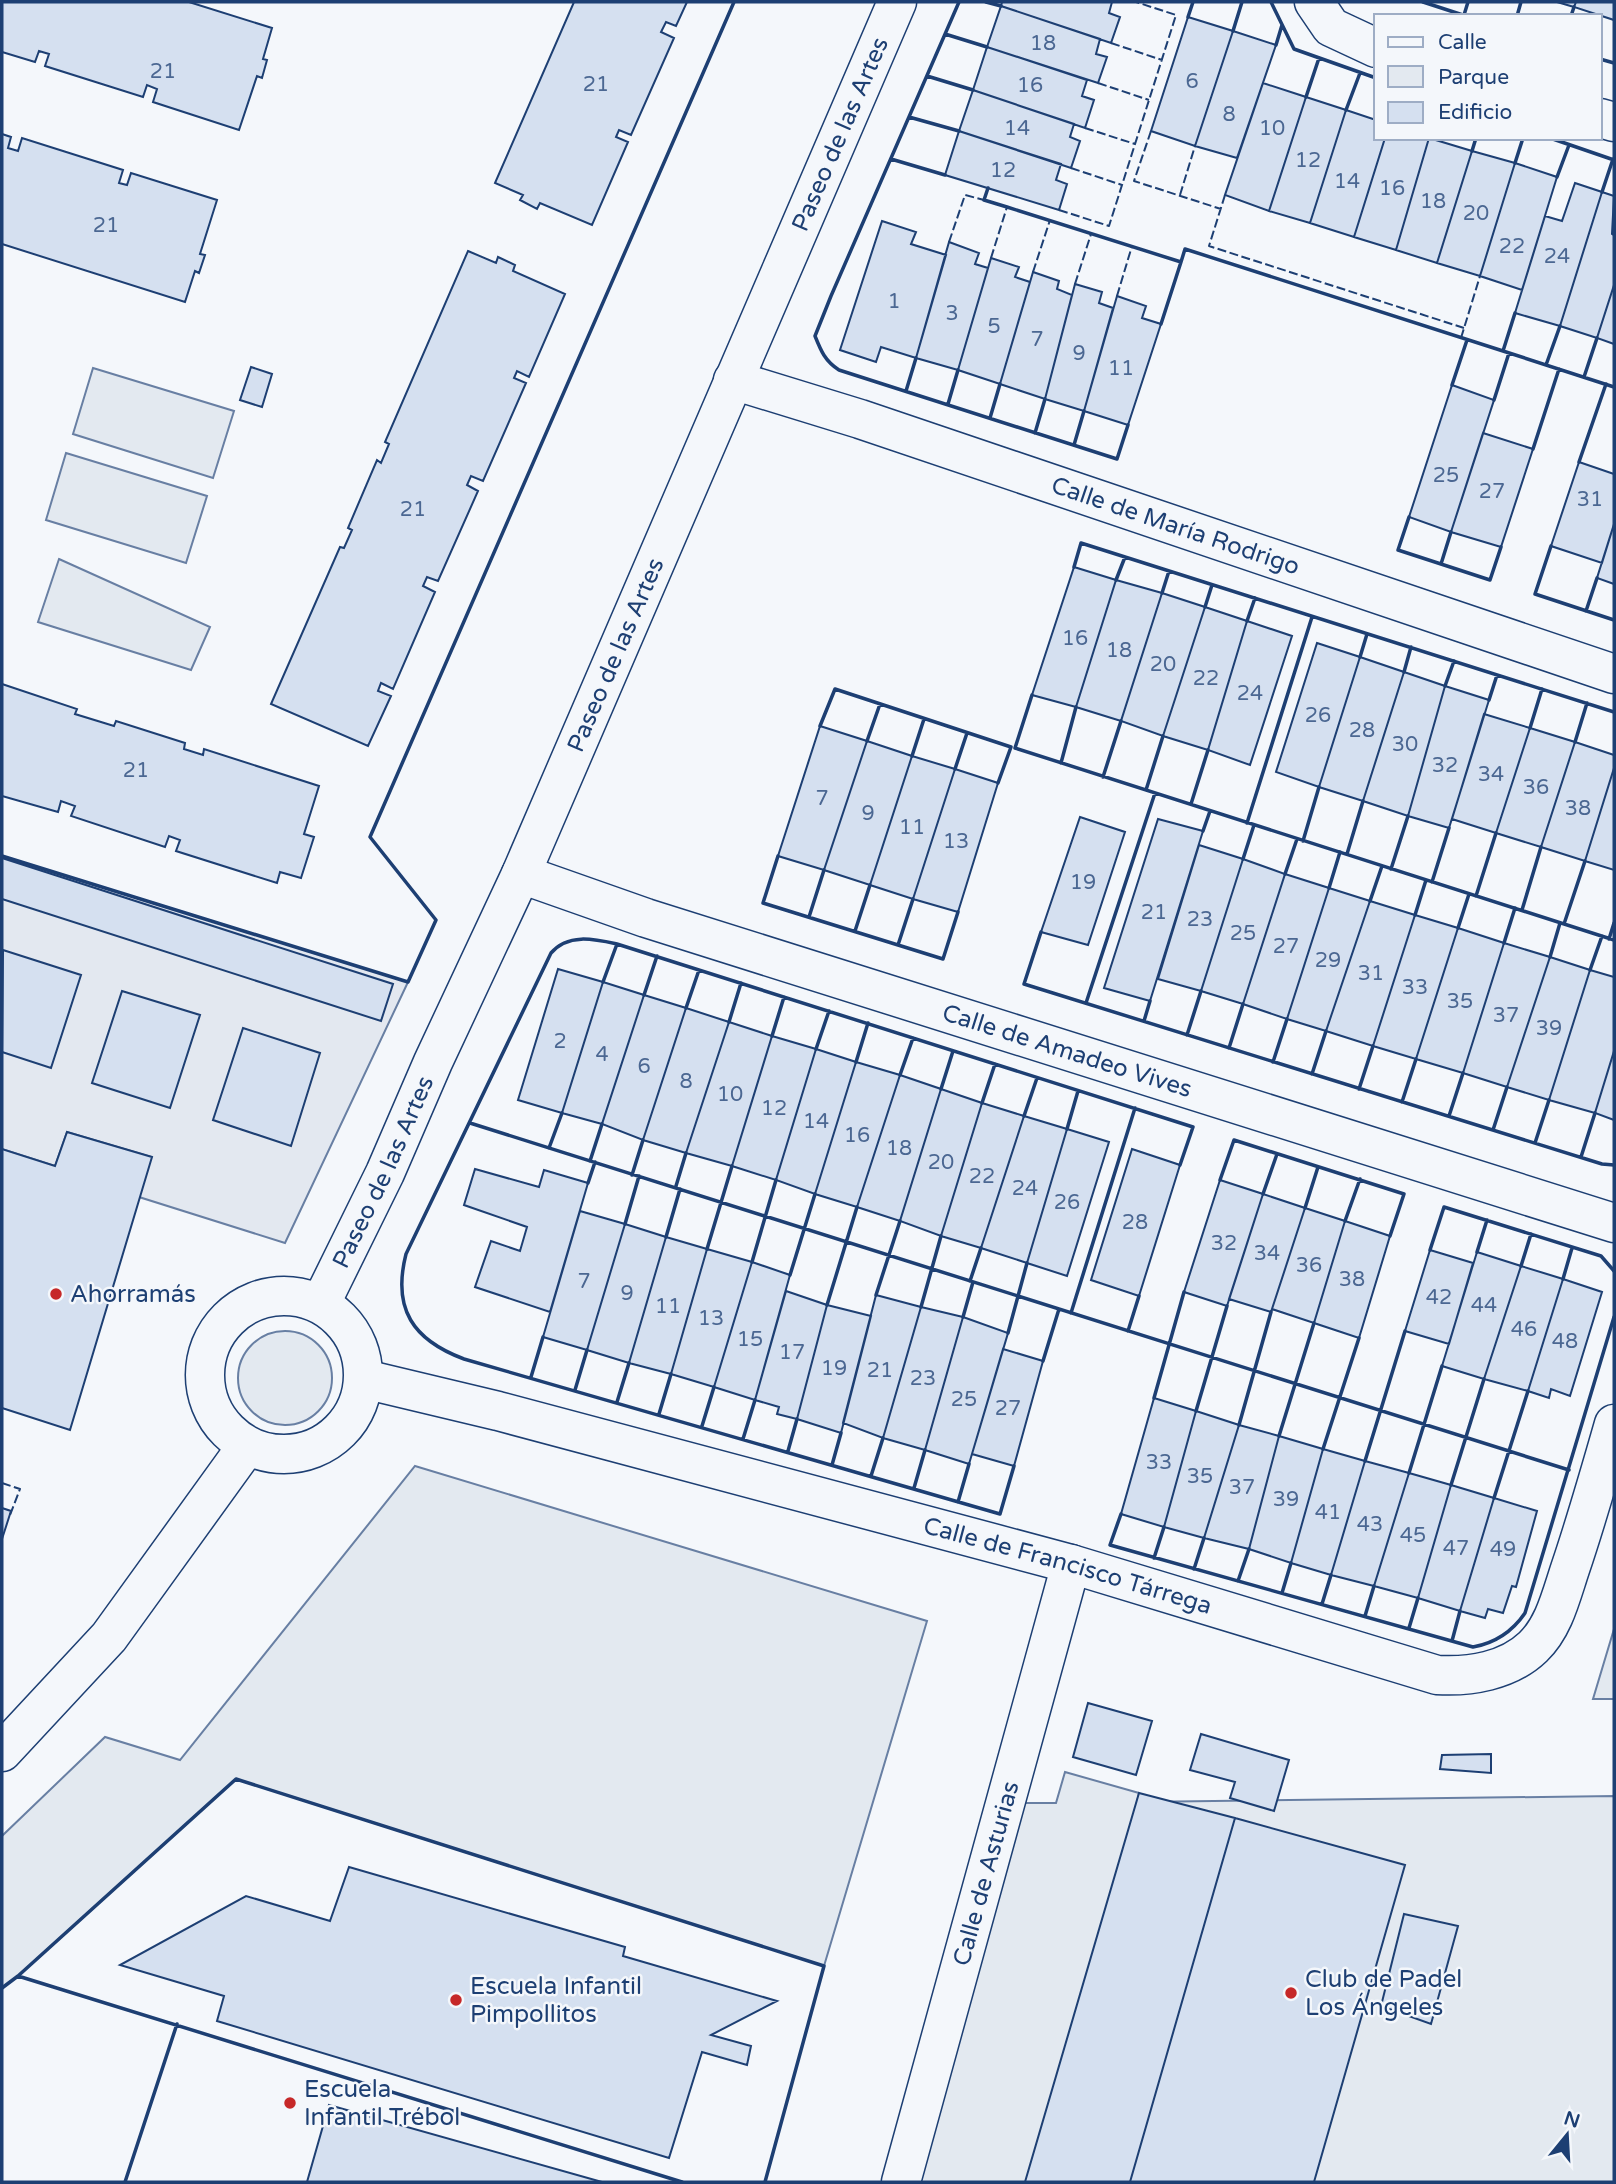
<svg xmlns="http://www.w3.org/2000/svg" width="1616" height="2184" font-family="'Varela Round',sans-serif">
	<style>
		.green { fill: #e3e9f0; stroke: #687fa3; stroke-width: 2 }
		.parking { fill: #e3e8f0; stroke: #687fa3; stroke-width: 2 }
		.building { fill: #d5e0f0; stroke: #1d3f73; stroke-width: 2 }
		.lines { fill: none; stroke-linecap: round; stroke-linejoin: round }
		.minor-casing { stroke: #1d3f73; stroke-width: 41 }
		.major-casing { stroke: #1d3f73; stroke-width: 41 }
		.minor { stroke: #f4f7fb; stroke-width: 38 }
		.major { stroke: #f4f7fb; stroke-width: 38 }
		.fence { stroke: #1d3f73; stroke-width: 2; stroke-dasharray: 9 3.5; stroke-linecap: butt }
		.wall { stroke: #1d3f73; stroke-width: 3.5 }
		.poi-dot { fill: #c62828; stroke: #f4f7fb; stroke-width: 2.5 }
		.labels { text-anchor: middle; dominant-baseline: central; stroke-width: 5; stroke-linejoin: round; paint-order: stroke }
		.number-label { font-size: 21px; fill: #4b6792 }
		.street-label { font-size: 24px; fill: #1d3f73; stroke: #f4f7fb }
		.poi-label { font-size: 24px; fill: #1d3f73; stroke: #f4f7fb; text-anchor: start }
	</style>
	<rect width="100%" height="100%" fill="#f4f7fb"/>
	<path class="green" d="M93 368 234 411 213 478 73 434Z
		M66 453 207 496 186 563 46 520Z
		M59 559 210 627 191 670 38 622Z
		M238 1378a47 47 0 1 1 94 0a47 47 0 1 1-94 0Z
		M415 1466 927 1621 824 1966 236 1779 18 1976 2 1988V1836L105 1737 180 1760Z
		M1614 1629V1699H1593Z
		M1065 1772 1139 1793 1137 1802 1614 1796V2182H915L1019 1803H1056Z"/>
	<path class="parking" d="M2 856 408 982 285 1243 139 1197 151 1157 67 1132 55 1166 2 1149Z"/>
	<path class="building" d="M2 2H189L272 28 263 59 267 60 262 78 257 76 239 130 153 102 157 89 147 85 143 97 45 66 49 54 39 51 35 62 2 52Z
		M574 2H687L676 26 666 22 661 32 674 38 631 135 619 130 616 137 628 142 592 225 540 203 537 209 520 200 523 195 495 183Z
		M1002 2H1112L1109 13 1120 17 1111 43 1001 6Z
		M1557 2H1576L1574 7Z
		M1576 2H1614V20L1574 7Z
		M1001 6 1100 39 1096 54 1107 57 1098 83 987 47Z
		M1188 17 1233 31 1195 146 1151 131Z
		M1233 31 1276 45 1237 158 1195 146Z
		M987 47 1087 80 1082 96 1094 100 1085 128 973 90Z
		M1263 83 1306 97 1269 211 1225 195Z
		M973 90 1074 124 1070 137 1080 141 1071 168 959 131Z
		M1306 97 1346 110 1310 223 1269 211Z
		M1346 110 1376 120V138H1385L1354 237 1310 223Z
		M959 131 1061 164 1056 180 1067 184 1059 210 945 175Z
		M2 134 11 137 8 148 18 151 22 138 123 170 119 183 127 185 131 173 217 200 200 254 205 255 199 273 195 271 185 302 2 244Z
		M1385 138H1429L1396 250 1354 237Z
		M1429 138 1472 151 1437 263 1396 250Z
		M1472 151 1515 163 1480 276 1437 263Z
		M1515 163 1557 177 1522 290 1480 276Z
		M1575 183 1602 192 1560 326 1515 313 1545 216 1562 221Z
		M1602 192 1614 196 1612 234 1614 235V285L1597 338 1560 326Z
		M882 221 916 232 911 244 946 255 916 358 881 347 876 362 840 350Z
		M949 242 979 253 975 264 988 268 958 370 916 358Z
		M468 251 496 263 498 257 515 265 513 271 565 294 529 377 517 371 514 378 526 383 483 481 471 476 467 485 478 491 438 581 427 577 423 586 435 592 393 689 381 683 378 691 391 696 368 746 271 704 340 547 344 548 352 530 348 528 377 460 381 463 389 444 385 442Z
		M991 258 1019 267 1015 277 1030 282 1000 384 958 370Z
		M1033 272 1059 281 1057 289 1072 295 1045 399 1000 384Z
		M1075 284 1102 292 1099 303 1113 308 1084 411 1045 399Z
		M1614 285V344L1597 338Z
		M1117 296 1146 306 1142 318 1161 324 1128 425 1084 411Z
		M251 367 272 374 262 407 240 400Z
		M1452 385 1494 400 1451 532 1409 517Z
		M1483 433 1533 449 1501 547 1451 532Z
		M1579 462 1614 474V524L1602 563 1551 546Z
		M1614 524V584L1597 578Z
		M1074 567 1116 580 1076 707 1032 695Z
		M1116 580 1162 593 1121 721 1076 707Z
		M1162 593 1205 607 1163 736 1121 721Z
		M1205 607 1247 621 1208 750 1163 736Z
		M1247 621 1292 636 1250 765 1208 750Z
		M1317 643 1360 657 1319 787 1276 772Z
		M1360 657 1404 672 1363 801 1319 787Z
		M1404 672 1445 686 1408 816 1363 801Z
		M2 684 77 709 75 714 114 726 116 721 185 743 184 749 203 755 204 749 319 786 304 834 314 837 301 878 280 872 277 883 176 851 180 840 169 836 165 847 71 816 75 806 61 801 58 812 2 796Z
		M2 684 77 709 75 714 114 726 116 721 185 743 184 749 203 755 204 749 319 786 304 834 314 837 301 878 280 872 277 883 176 851 180 840 169 836 165 847 71 816 75 806 61 801 58 812 2 796Z
		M1445 686 1489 700 1449 828 1408 816Z
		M1484 714 1530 728 1496 833 1452 819Z
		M820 726 867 741 824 870 778 856Z
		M1530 728 1575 742 1541 847 1496 833Z
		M867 741 912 756 870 885 824 870Z
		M1575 742 1614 755V768L1585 861 1541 847Z
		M912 756 955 769 913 899 870 885Z
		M1614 768V870L1585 861Z
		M955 769 998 783 958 912 913 899Z
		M1080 817 1125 832 1088 945 1041 932Z
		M1158 819 1203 831 1150 1001 1104 988Z
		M1199 845 1243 859 1201 991 1158 979Z
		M2 858 393 984 381 1021 2 899Z
		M1243 859 1285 874 1243 1004 1201 991Z
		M1285 874 1329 888 1287 1019 1243 1004Z
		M1329 888 1370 901 1326 1031 1287 1019Z
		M1370 901 1415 915 1373 1046 1326 1031Z
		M1415 915 1458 928 1416 1059 1373 1046Z
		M1458 928 1504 943 1463 1073 1416 1059Z
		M1504 943 1550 957 1507 1087 1463 1073Z
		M3 950 81 975 51 1068 2 1052Z
		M1550 957 1590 970 1549 1100 1507 1087Z
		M558 969 603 982 562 1113 518 1100Z
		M1590 970 1614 977V1051L1595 1113 1549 1100Z
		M603 982 644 995 602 1124 562 1113Z
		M122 991 200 1015 170 1108 92 1083Z
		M644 995 686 1008 643 1140 602 1124Z
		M686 1008 729 1022 686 1153 643 1140Z
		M729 1022 772 1036 732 1166 686 1153Z
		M243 1028 320 1053 291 1146 213 1120Z
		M772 1036 816 1049 776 1180 732 1166Z
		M816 1049 856 1062 815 1194 776 1180Z
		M1614 1051V1120L1595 1113Z
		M856 1062 900 1075 857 1207 815 1194Z
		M900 1075 941 1089 900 1221 857 1207Z
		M941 1089 982 1103 941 1236 900 1221Z
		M982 1103 1024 1116 981 1248 941 1236Z
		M1024 1116 1067 1129 1027 1263 981 1248Z
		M1067 1129 1109 1142 1067 1276 1027 1263Z
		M67 1132 152 1157 70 1430 2 1408V1149L55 1166Z
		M1132 1149 1180 1165 1139 1296 1091 1280Z
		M475 1169 539 1187 544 1170 588 1183 550 1312 475 1287 491 1241 520 1251 527 1227 464 1205Z
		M1220 1180 1263 1194 1227 1306 1184 1292Z
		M1263 1194 1305 1208 1271 1312 1229 1299Z
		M1305 1208 1345 1221 1314 1323 1272 1309Z
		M580 1211 625 1224 587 1350 543 1337Z
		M1345 1221 1390 1236 1359 1338 1314 1323Z
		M625 1224 666 1237 629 1363 587 1350Z
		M666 1237 707 1249 671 1374 629 1363Z
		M707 1249 752 1262 714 1387 671 1374Z
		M1430 1250 1473 1263 1449 1344 1405 1331Z
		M1477 1252 1521 1266 1484 1379 1442 1366Z
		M752 1262 790 1275 755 1400 714 1387Z
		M1521 1266 1563 1279 1528 1391 1484 1379Z
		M1563 1279 1602 1292 1570 1396 1551 1389 1549 1398 1528 1391Z
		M786 1291 827 1305 797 1419 777 1414 779 1407 755 1400Z
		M876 1295 921 1307 883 1438 843 1423Z
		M827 1305 871 1316 841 1433 797 1419Z
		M921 1307 963 1317 925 1450 883 1438Z
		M963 1317 1008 1333 969 1464 925 1450Z
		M1003 1349 1043 1361 1014 1466 972 1454Z
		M1154 1398 1196 1411 1164 1527 1121 1514Z
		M1196 1411 1239 1425 1204 1538 1164 1527Z
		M1239 1425 1279 1436 1249 1549 1204 1538Z
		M1279 1436 1323 1449 1291 1563 1249 1549Z
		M1323 1449 1365 1461 1331 1575 1291 1563Z
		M1365 1461 1409 1473 1374 1586 1331 1575Z
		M1409 1473 1451 1485 1418 1598 1374 1586Z
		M1451 1485 1494 1498 1460 1611 1418 1598Z
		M1494 1498 1537 1511 1516 1587 1512 1586 1503 1613 1488 1609 1485 1618 1460 1611Z
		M2 1508 11 1511 2 1539Z
		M1088 1703 1152 1721 1136 1775 1073 1757Z
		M1201 1734 1289 1760 1274 1811 1230 1798 1235 1782 1190 1770Z
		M1491 1754V1773L1440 1769 1442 1755Z
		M1139 1793 1235 1818 1130 2182H1025Z
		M1235 1818 1405 1865 1314 2182H1130Z
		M349 1867 625 1947 623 1956 777 2001 711 2035 751 2046 747 2065 702 2052 669 2158 217 2021 224 1996 120 1965 246 1896 330 1921Z
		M1404 1914 1458 1926 1431 2024 1381 2006Z
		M329 2105 602 2182H307Z"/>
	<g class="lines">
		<g class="minor-casing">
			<g id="minor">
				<path d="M1314 2 1331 27 1376 48"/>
				<path d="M1600 118 1614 122"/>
				<path id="s1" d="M733 380 860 419 1614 674"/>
				<path id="s2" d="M521 874 646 918 1614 1223"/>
				<path id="s3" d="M364 1379 498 1411 1071 1564 1437 1675C1470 1677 1508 1671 1533 1647 1554 1627 1561 1596 1570 1569 1586 1522 1600 1473 1614 1424"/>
				<path id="s4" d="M901 2182 1071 1564"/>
			</g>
		</g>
		<g class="major-casing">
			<g id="major">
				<circle cx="284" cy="1375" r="79"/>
				<path id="s5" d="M321 1303 385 1173 433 1062 521 874 897 2"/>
				<path d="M2 1752 109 1637 247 1446"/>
			</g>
		</g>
		<use href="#minor" class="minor"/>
		<use href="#major" class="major"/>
		<path class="fence" d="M1111 43 1162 60
			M1098 83 1149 100
			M1085 128 1135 144
			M1151 131 1134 181 1221 209
			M1071 168 1122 185
			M1180 195 1195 146
			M1225 195 1209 246 1464 328
			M1059 210 1109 226 1176 15 1136 2
			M949 242 965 195 984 200
			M991 258 1007 207
			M1033 272 1050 220
			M1075 284 1091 234
			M1117 296 1132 246
			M1461 338 1480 276
			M2 1483 20 1489 10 1515"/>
		<path class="wall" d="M959 2 831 296 815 336C821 351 825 361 839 370L1117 459 1128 425
			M986 2 1001 6
			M1271 2 1294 49 1376 78
			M1423 2 1466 16
			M1464 15 1468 2
			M1517 16 1521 2
			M1571 16 1574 7
			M1188 17 1193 2
			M1233 31 1242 2
			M945 34 987 47
			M1276 45 1282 25
			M1600 59 1614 63
			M927 76 973 90
			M1306 97 1319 58
			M1346 110 1360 73
			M909 117 959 131
			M1550 138 1614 160
			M1472 151 1476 138
			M891 159 945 175
			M1515 163 1523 138
			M1557 177 1569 145
			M988 188 984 200 1007 207 1181 262 1185 249 1503 351 1515 313
			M1602 192 1613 159
			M1161 324 1181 262
			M1503 351 1614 387
			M1546 365 1560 326
			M1584 377 1597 338
			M1452 385 1467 340
			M906 391 916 358
			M1494 400 1509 353
			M948 404 958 370
			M990 418 1000 384
			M1035 433 1045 399
			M1074 445 1084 411
			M1533 449 1559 369
			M1579 462 1606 384
			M1409 517 1398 550 1490 580 1501 547
			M1551 546 1535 594 1614 620
			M1441 564 1451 532
			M1074 567 1081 543 1614 712
			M1116 580 1125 557
			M1162 593 1169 571
			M1205 607 1212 585
			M1586 611 1597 578
			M1247 621 1255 598
			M1360 657 1367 634
			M1404 672 1411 647
			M1445 686 1454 661
			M1032 695 1015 748 1614 940
			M1489 700 1497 675
			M820 726 835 689 1011 747 998 783
			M1530 728 1542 689
			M867 741 880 704
			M1575 742 1587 703
			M912 756 924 719
			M1061 763 1076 707
			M955 769 967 733
			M1103 777 1121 721
			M1146 790 1163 736
			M1191 804 1208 750
			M1247 823 1312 617
			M1203 831 1210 811
			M1303 841 1319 787
			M1347 854 1363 801
			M2 856 408 982 436 920 370 837 734 2
			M778 856 763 903 943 959 958 912
			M1243 859 1254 825
			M1391 869 1408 816
			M1285 874 1297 839
			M1432 882 1449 828
			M1329 888 1340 852
			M1476 896 1496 833
			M1370 901 1382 866
			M1522 910 1541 847
			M1415 915 1426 880
			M809 917 824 870
			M1564 924 1585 861
			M1458 928 1469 894
			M855 931 870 885
			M1041 932 1024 984 1602 1164 1614 1165
			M1609 939 1614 923
			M1504 943 1515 908
			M898 945 913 899
			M1550 957 1560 923
			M1590 970 1602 936
			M603 982 617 944
			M644 995 657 956
			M1086 1003 1155 793
			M686 1008 699 970
			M1144 1021 1150 1001
			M729 1022 741 983
			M1187 1035 1201 991
			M772 1036 784 997
			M1229 1048 1243 1004
			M816 1049 829 1011
			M856 1062 868 1023
			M1273 1062 1287 1019
			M1312 1074 1326 1031
			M900 1075 913 1038
			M941 1089 953 1051
			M1359 1089 1373 1046
			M1402 1102 1416 1059
			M982 1103 995 1064
			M1024 1116 1037 1078
			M1449 1116 1463 1073
			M470 1123 1569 1470
			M1067 1129 1078 1091
			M1493 1130 1507 1087
			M1535 1143 1549 1100
			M549 1148 562 1113
			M1581 1157 1595 1113
			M590 1161 602 1124
			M632 1175 643 1140
			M1220 1180 1234 1140 1404 1194 1390 1236
			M588 1183 595 1162
			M676 1186 686 1153
			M1263 1194 1277 1154
			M1305 1208 1318 1167
			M1345 1221 1360 1179
			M625 1224 639 1176
			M666 1237 680 1189
			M707 1249 732 1166
			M1430 1250 1444 1207 1601 1256 1614 1271
			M1477 1252 1487 1220
			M752 1262 776 1180
			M1521 1266 1531 1234
			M790 1275 815 1194
			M1563 1279 1572 1248
			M970 1281 981 1248
			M876 1295 900 1221
			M827 1305 857 1207
			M921 1307 941 1236
			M1071 1313 1135 1108
			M963 1317 973 1282
			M1128 1331 1139 1296
			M1008 1333 1027 1263
			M1043 1361 1059 1309
			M531 1377 543 1337
			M575 1390 587 1350
			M1154 1398 1184 1292
			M617 1402 629 1363
			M1196 1411 1227 1306
			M659 1414 671 1374
			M1239 1425 1271 1312
			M702 1426 714 1387
			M1279 1436 1314 1323
			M743 1439 755 1400
			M1323 1449 1359 1338
			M788 1451 797 1419
			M1365 1461 1405 1331
			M832 1465 841 1433
			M1014 1466 1000 1514 464 1359C413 1340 392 1309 406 1254L551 953C568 933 594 939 617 944L1193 1127 1180 1165
			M1409 1473 1442 1366
			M871 1476 883 1438
			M1451 1485 1484 1379
			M914 1488 925 1450
			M1494 1498 1528 1391
			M958 1502 969 1464
			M1121 1514 1110 1545 1473 1647C1495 1643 1512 1632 1525 1613L1614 1317
			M1154 1558 1164 1527
			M1194 1569 1204 1538
			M1238 1581 1249 1549
			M1282 1593 1291 1563
			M1322 1604 1331 1575
			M1365 1616 1374 1586
			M1409 1628 1418 1598
			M1452 1641 1460 1611
			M18 1976 236 1779 824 1966 765 2182
			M2 1988 18 1976 682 2182
			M125 2182 177 2024"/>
	</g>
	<g class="poi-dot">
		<circle cx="56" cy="1294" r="7"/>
		<circle cx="1291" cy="1993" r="7"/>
		<circle cx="456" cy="2000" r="7"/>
		<circle cx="290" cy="2103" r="7"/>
	</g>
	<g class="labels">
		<g class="number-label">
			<text x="1043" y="43">18</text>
			<text x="163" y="71">21</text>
			<text x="1192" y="81">6</text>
			<text x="596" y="84">21</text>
			<text x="1030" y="85">16</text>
			<text x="1229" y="114">8</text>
			<text x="1017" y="128">14</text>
			<text x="1272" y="128">10</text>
			<text x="1308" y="160">12</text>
			<text x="1003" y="170">12</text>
			<text x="1347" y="181">14</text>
			<text x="1392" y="188">16</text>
			<text x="1433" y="201">18</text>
			<text x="1476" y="213">20</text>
			<text x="106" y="225">21</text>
			<text x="1512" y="246">22</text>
			<text x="1557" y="256">24</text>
			<text x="894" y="301">1</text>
			<text x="952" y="313">3</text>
			<text x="994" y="326">5</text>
			<text x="1037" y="339">7</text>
			<text x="1079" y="353">9</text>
			<text x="1121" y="368">11</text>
			<text x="1446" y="475">25</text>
			<text x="1492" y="491">27</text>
			<text x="1590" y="499">31</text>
			<text x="413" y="509">21</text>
			<text x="1075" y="638">16</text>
			<text x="1119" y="650">18</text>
			<text x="1163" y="664">20</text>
			<text x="1206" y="678">22</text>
			<text x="1250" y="693">24</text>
			<text x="1318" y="715">26</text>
			<text x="1362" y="730">28</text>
			<text x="1405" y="744">30</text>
			<text x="1445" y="765">32</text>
			<text x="136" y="770">21</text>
			<text x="1491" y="774">34</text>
			<text x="1536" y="787">36</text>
			<text x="822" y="798">7</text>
			<text x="1578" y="808">38</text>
			<text x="868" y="813">9</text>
			<text x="912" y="827">11</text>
			<text x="956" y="841">13</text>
			<text x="1083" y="882">19</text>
			<text x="1154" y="912">21</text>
			<text x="1200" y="919">23</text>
			<text x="1243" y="933">25</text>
			<text x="1286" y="946">27</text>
			<text x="1328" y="960">29</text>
			<text x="1371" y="973">31</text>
			<text x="1415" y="987">33</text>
			<text x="1460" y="1001">35</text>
			<text x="1506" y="1015">37</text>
			<text x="1549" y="1028">39</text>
			<text x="560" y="1041">2</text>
			<text x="602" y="1054">4</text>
			<text x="644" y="1066">6</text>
			<text x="686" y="1081">8</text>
			<text x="730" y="1094">10</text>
			<text x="774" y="1108">12</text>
			<text x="816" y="1121">14</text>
			<text x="857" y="1135">16</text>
			<text x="899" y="1148">18</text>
			<text x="941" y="1162">20</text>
			<text x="982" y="1176">22</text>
			<text x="1025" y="1188">24</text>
			<text x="1067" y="1202">26</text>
			<text x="1135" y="1222">28</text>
			<text x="1224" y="1243">32</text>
			<text x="1267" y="1253">34</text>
			<text x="1309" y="1265">36</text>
			<text x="1352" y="1279">38</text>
			<text x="584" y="1281">7</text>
			<text x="627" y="1293">9</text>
			<text x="1439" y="1297">42</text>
			<text x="1484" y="1305">44</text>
			<text x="668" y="1306">11</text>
			<text x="711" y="1318">13</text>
			<text x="1524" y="1329">46</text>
			<text x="750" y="1339">15</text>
			<text x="1565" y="1341">48</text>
			<text x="792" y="1352">17</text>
			<text x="834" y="1368">19</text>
			<text x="880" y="1370">21</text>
			<text x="923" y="1378">23</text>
			<text x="964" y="1399">25</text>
			<text x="1008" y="1408">27</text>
			<text x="1159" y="1462">33</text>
			<text x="1200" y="1476">35</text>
			<text x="1242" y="1487">37</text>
			<text x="1286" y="1499">39</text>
			<text x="1328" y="1512">41</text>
			<text x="1370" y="1524">43</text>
			<text x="1413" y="1535">45</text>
			<text x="1456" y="1548">47</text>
			<text x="1503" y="1549">49</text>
		</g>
		<g class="street-label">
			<text stroke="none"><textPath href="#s5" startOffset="1279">Paseo de las Artes</textPath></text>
			<text stroke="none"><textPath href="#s1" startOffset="466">Calle de María Rodrigo</textPath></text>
			<text stroke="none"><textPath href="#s5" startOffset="712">Paseo de las Artes</textPath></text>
			<text stroke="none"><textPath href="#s2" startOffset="574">Calle de Amadeo Vives</textPath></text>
			<text stroke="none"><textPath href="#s5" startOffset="145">Paseo de las Artes</textPath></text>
			<text stroke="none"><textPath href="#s3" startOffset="728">Calle de Francisco Tárrega</textPath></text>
			<text stroke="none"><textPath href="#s4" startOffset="320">Calle de Asturias</textPath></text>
		</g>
		<g class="poi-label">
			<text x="70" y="1294">Ahorramás</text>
			<text x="1305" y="1979">Club de Padel<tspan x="1305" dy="28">Los Ángeles</tspan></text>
			<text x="470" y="1986">Escuela Infantil<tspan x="470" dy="28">Pimpollitos</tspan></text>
			<text x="304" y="2089">Escuela<tspan x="304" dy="28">Infantil Trébol</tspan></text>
		</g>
	</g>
	<rect width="1616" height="2184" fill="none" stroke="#1d3f73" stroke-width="7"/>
	<rect x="1374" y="14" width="228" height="126" fill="#f4f7fb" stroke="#9eadc5" stroke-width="2"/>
	<rect x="1388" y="37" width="35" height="10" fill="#f4f7fb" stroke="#9eadc5" stroke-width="2"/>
	<text x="1438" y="49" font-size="21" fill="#1d3f73">Calle</text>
	<rect x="1388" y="66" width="35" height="21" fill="#e3e9f0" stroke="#9eadc5" stroke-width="2"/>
	<text x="1438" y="84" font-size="21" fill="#1d3f73">Parque</text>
	<rect x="1388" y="102" width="35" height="21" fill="#d5e0f0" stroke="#9eadc5" stroke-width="2"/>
	<text x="1438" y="119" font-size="21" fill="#1d3f73">Edificio</text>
	<g transform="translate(1567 2135) rotate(18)" stroke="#f4f7fb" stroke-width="5" paint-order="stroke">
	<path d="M0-5L12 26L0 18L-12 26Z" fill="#1d3f73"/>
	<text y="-10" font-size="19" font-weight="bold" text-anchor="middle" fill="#1d3f73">N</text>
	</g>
</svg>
